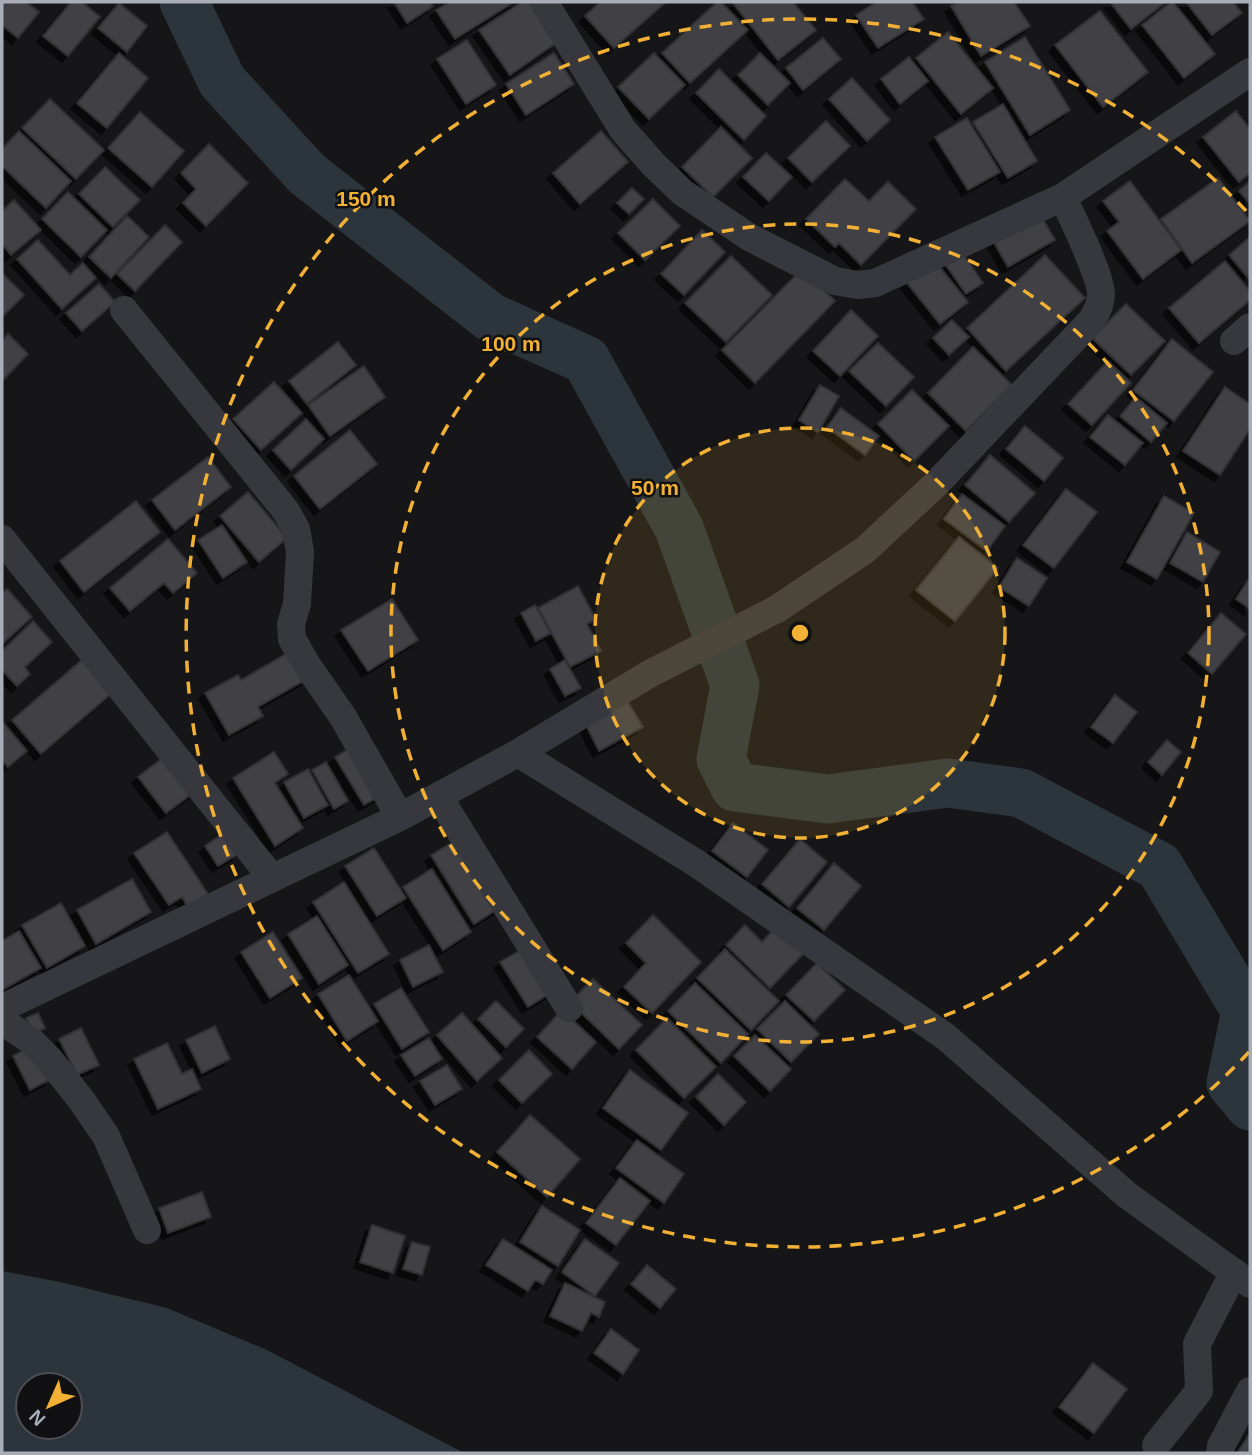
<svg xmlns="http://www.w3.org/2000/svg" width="1252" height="1455" font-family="Arial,sans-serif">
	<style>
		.water { fill: #2c353c; fill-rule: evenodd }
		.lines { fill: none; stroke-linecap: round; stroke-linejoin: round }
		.river { stroke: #2c353c; stroke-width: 49 }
		.building { fill: #404145; stroke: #303034; stroke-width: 2; filter: url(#shadow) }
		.minor { stroke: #37383d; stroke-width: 28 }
		.ring { fill: none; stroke: #f2b134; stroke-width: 3.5; stroke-dasharray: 12 9 }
		.centre { fill: #f2b134; stroke: #111113; stroke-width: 3.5 }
		.ring-label { font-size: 21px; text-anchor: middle; font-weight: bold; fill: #f2b134; stroke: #111113; stroke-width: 5; stroke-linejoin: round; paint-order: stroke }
	</style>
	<defs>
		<filter id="shadow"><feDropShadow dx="-6" dy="6" stdDeviation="0" flood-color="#0009"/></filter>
	</defs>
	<rect width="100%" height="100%" fill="#161618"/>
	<path class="water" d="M2 1271 60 1282 167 1308 267 1350 464 1453H2ZM28 1385H70V1427H28Z"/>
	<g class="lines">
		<path class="river" d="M184 2 222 81 307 174 490 317 586 360 679 528 735 685 721 759 735 787 828 799 948 783 1021 793 1159 866 1246 1011 1231 1083 1250 1106"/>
	</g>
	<path class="building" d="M2 2H26L39 12 18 38 2 25Z
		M71 2H82L100 17 68 56 43 36Z
		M394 2H430L433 6 407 23Z
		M450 2H514L455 39 436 10Z
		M522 2H529L556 43 510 75 479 30Z
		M600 2H666L614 48 585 16Z
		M717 2H721L748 30 690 83 662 53Z
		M732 2H793L816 30 778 60Z
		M877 2H912L924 19 878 48 856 15Z
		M958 2H1014L1030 26 981 56 951 6Z
		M1110 2H1166L1131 29Z
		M1171 2H1173L1215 54 1184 78 1142 25Z
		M1186 2H1233L1242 13 1212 35Z
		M119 3 147 26 127 52 98 28Z
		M1100 11 1148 72 1103 107 1055 45Z
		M948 32 993 88 961 114 916 58Z
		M1025 37 1070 110 1030 135 985 62Z
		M823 38 841 59 803 90 786 68Z
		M467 40 496 85 466 104 437 59Z
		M119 53 148 78 107 128 77 103Z
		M554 53 574 84 526 115 506 84Z
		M654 53 685 85 649 119 618 87Z
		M760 53 790 83 768 105 738 75Z
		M909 57 928 81 900 104 881 79Z
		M719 69 766 116 744 140 696 93Z
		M852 78 890 120 867 141 829 99Z
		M50 99 104 150 76 179 22 128Z
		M1003 104 1037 161 1008 178 973 122Z
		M1236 111 1250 129V173L1239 182 1203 137Z
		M140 112 184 151 152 187 108 148Z
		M967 118 1000 172 968 190 935 137Z
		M826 121 850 146 812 182 788 158Z
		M721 127 752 158 713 197 682 167Z
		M19 131 71 181 46 208 2 166V149Z
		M601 131 628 162 580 204 553 173Z
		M209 144 248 183 206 226 183 203 196 189 181 173Z
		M766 153 792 177 769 201 743 177Z
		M105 167 140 200 113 227 79 194Z
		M1218 178 1250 221 1192 263 1161 219Z
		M845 179 869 201 888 182 916 209 861 265 839 243 835 247 806 219Z
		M1130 181 1181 250 1143 279 1107 231 1119 222 1103 201Z
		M1250 181V204L1239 191Z
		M632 188 644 199 629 214 617 203Z
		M68 192 107 230 81 257 42 219Z
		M653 199 680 226 645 260 618 233Z
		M14 200 41 230 11 255 2 244V211Z
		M1039 212 1055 240 1008 267 992 239Z
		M127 216 149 237 111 278 89 257Z
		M165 225 182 242 135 291 117 274Z
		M702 230 725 252 684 295 661 274Z
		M1250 237V280L1229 255Z
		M38 240 70 275 83 263 96 278 62 309 17 259Z
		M960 249 983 283 966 294 943 261Z
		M1045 255 1085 298 1006 371 967 328Z
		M731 256 772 295 726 342 685 303Z
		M935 261 968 302 940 324 907 283Z
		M1225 261 1250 291V300L1199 343 1169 308Z
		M802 269 835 301 755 383 722 350Z
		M2 273 24 295 2 317Z
		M99 284 115 302 82 331 66 313Z
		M1126 304 1165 341 1131 375 1092 338Z
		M851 310 878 336 840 376 813 351Z
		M952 320 969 337 949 355 933 338Z
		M8 334 28 354 2 381V341Z
		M1172 339 1213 372 1174 421 1133 390Z
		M338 342 356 365 307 404 289 381Z
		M878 343 914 377 886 406 849 371Z
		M973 347 1012 385 966 431 928 393Z
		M1108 361 1131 383 1092 425 1068 404Z
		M364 366 385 397 330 436 308 405Z
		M274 382 302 413 261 450 233 419Z
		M820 385 839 396 818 432 799 420Z
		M1225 387 1250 404V429L1220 475 1183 451Z
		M912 390 949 426 914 461 878 424Z
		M1136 397 1167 423 1151 442 1120 416Z
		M841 408 879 436 865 455 827 427Z
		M1108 415 1143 443 1125 465 1090 437Z
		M306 419 324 439 291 470 273 450Z
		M1025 426 1063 458 1044 481 1006 449Z
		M350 430 377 464 320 509 294 476Z
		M990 455 1035 493 1009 522 965 485Z
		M208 457 231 487 175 530 152 500Z
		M1066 489 1097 512 1054 568 1023 545Z
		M248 492 287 538 259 562 220 516Z
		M962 494 1005 526 987 551 944 519Z
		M1164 496 1194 513 1157 579 1127 562Z
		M136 501 160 532 84 592 60 561Z
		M222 525 247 562 223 578 198 540Z
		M1187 532 1220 552 1203 582 1170 563Z
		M959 537 998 568 955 621 916 590Z
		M168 539 197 573 173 593 164 583 130 611 110 588Z
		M1017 558 1047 578 1029 606 999 587Z
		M1248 580 1250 581V609L1236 599Z
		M578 586 596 619 587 624 601 651 570 667 538 608Z
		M7 589 32 617 2 644V593Z
		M392 599 418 640 368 671 341 630Z
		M535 605 551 633 536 641 521 613Z
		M1221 613 1246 634 1212 674 1188 653Z
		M33 621 52 642 25 667 30 674 17 686 2 670V651Z
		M291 651 307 679 258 707 263 716 229 735 205 693 238 675 241 680Z
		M83 659 112 693 41 754 12 720Z
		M565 660 581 688 565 696 550 669Z
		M1115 695 1137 712 1113 743 1091 727Z
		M628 702 643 727 599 751 586 725Z
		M2 721 27 751 8 767 2 760Z
		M1167 740 1181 752 1162 775 1148 762Z
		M357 744 385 793 364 805 335 757Z
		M170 752 198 789 166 813 138 777Z
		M274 752 288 774 275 783 303 828 275 846 233 778Z
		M326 762 348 801 334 809 312 770Z
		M308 769 328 805 304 818 284 782Z
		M733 823 768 850 747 877 712 851Z
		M167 832 208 894 188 907 182 897 169 905 134 853Z
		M224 833 238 854 218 866 205 846Z
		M461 837 504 905 474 924 431 855Z
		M800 839 827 862 789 907 762 884Z
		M374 848 406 898 377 916 345 866Z
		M834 863 861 886 824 930 797 908Z
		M432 869 471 932 443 950 403 887Z
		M132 879 151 912 96 944 77 910Z
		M344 882 389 954 358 973 313 902Z
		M61 903 85 946 47 968 22 925Z
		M653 915 701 962 652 1013 624 987 646 963 626 943Z
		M317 916 348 965 319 984 288 934Z
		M745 925 762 942 777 926 804 953 770 988 726 945Z
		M19 931 41 968 2 990V941Z
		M273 932 302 978 270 998 241 952Z
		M429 945 443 972 413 987 400 960Z
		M526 947 554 991 528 1007 500 962Z
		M725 949 779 1001 751 1030 697 978Z
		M817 963 845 990 814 1021 786 995Z
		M349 975 378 1021 347 1041 318 994Z
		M593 979 642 1025 619 1049 570 1002Z
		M695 983 748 1034 721 1063 668 1011Z
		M401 988 429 1032 402 1049 374 1004Z
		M496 1001 524 1029 506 1047 478 1019Z
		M785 1001 819 1034 791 1062 757 1029Z
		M562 1010 596 1042 572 1069 537 1037Z
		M38 1013 45 1028 34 1034 26 1018Z
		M462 1013 502 1058 477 1081 437 1035Z
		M667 1018 716 1067 684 1098 636 1050Z
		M215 1026 230 1059 202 1073 186 1040Z
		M81 1028 99 1065 77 1075 59 1039Z
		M755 1035 791 1069 770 1091 734 1056Z
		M429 1038 442 1059 415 1076 401 1055Z
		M167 1043 182 1074 192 1069 201 1089 158 1109 134 1059Z
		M34 1045 51 1079 30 1090 13 1056Z
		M529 1050 552 1074 522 1103 499 1080Z
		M447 1065 462 1089 435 1105 420 1081Z
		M630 1070 688 1113 661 1150 603 1108Z
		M718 1074 746 1102 724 1125 696 1097Z
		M530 1115 580 1159 547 1197 497 1152Z
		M637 1140 684 1174 664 1203 616 1168Z
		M620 1178 650 1201 616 1245 586 1223Z
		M202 1192 211 1217 168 1233 159 1208Z
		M542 1206 580 1230 558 1266 520 1242Z
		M372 1225 405 1236 393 1273 360 1262Z
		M503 1239 552 1270 543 1284 535 1280 528 1291 486 1265Z
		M585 1239 619 1263 595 1296 562 1272Z
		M412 1242 430 1247 422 1275 403 1269Z
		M647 1265 676 1289 660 1308 631 1284Z
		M565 1283 605 1302 599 1317 591 1313 582 1331 550 1316Z
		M611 1329 639 1350 623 1374 594 1353Z
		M1093 1363 1127 1389 1094 1433 1059 1407Z
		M1250 1433V1453H1237Z"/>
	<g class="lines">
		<path class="minor" d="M544 2 623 130 653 164 682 192 749 237 835 281 858 285 875 283 1063 197 1250 72
			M124 310 286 511 296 529 300 552 297 604 291 624 292 639 307 665 343 717 400 817
			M1234 341 1250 327
			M2 539 272 878
			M518 753 696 863 946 1037 1127 1195 1250 1284
			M439 797 569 1008
			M2 1008 400 817 518 753 651 673 777 609 865 550 936 484 1092 320C1097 311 1101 304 1101 294 1100 273 1072 218 1063 197
			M2 1021 30 1040 49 1059 82 1101 106 1136 147 1230
			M1156 1445 1199 1391 1197 1344 1234 1272
			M1220 1453 1221 1446 1250 1391"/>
	</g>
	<circle cx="800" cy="633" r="205" fill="#f2b134" fill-opacity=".12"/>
	<g class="ring">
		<circle cx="800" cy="633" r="205"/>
		<circle cx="800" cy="633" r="409"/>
		<path d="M1249 1052A614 614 0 1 1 1249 214"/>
	</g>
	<circle cx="800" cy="633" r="10" class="centre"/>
	<g class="ring-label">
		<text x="366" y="206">150 m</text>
		<text x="511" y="351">100 m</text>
		<text x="655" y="495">50 m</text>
	</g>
	<rect width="1252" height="1455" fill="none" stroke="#a8adb8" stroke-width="7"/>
	<g transform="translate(49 1406) rotate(225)"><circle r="33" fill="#111113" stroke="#4d4f55" stroke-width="2"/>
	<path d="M0-5L12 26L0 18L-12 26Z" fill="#f2b134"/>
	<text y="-10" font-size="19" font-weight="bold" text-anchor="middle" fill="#a8adb8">N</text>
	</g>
</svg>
